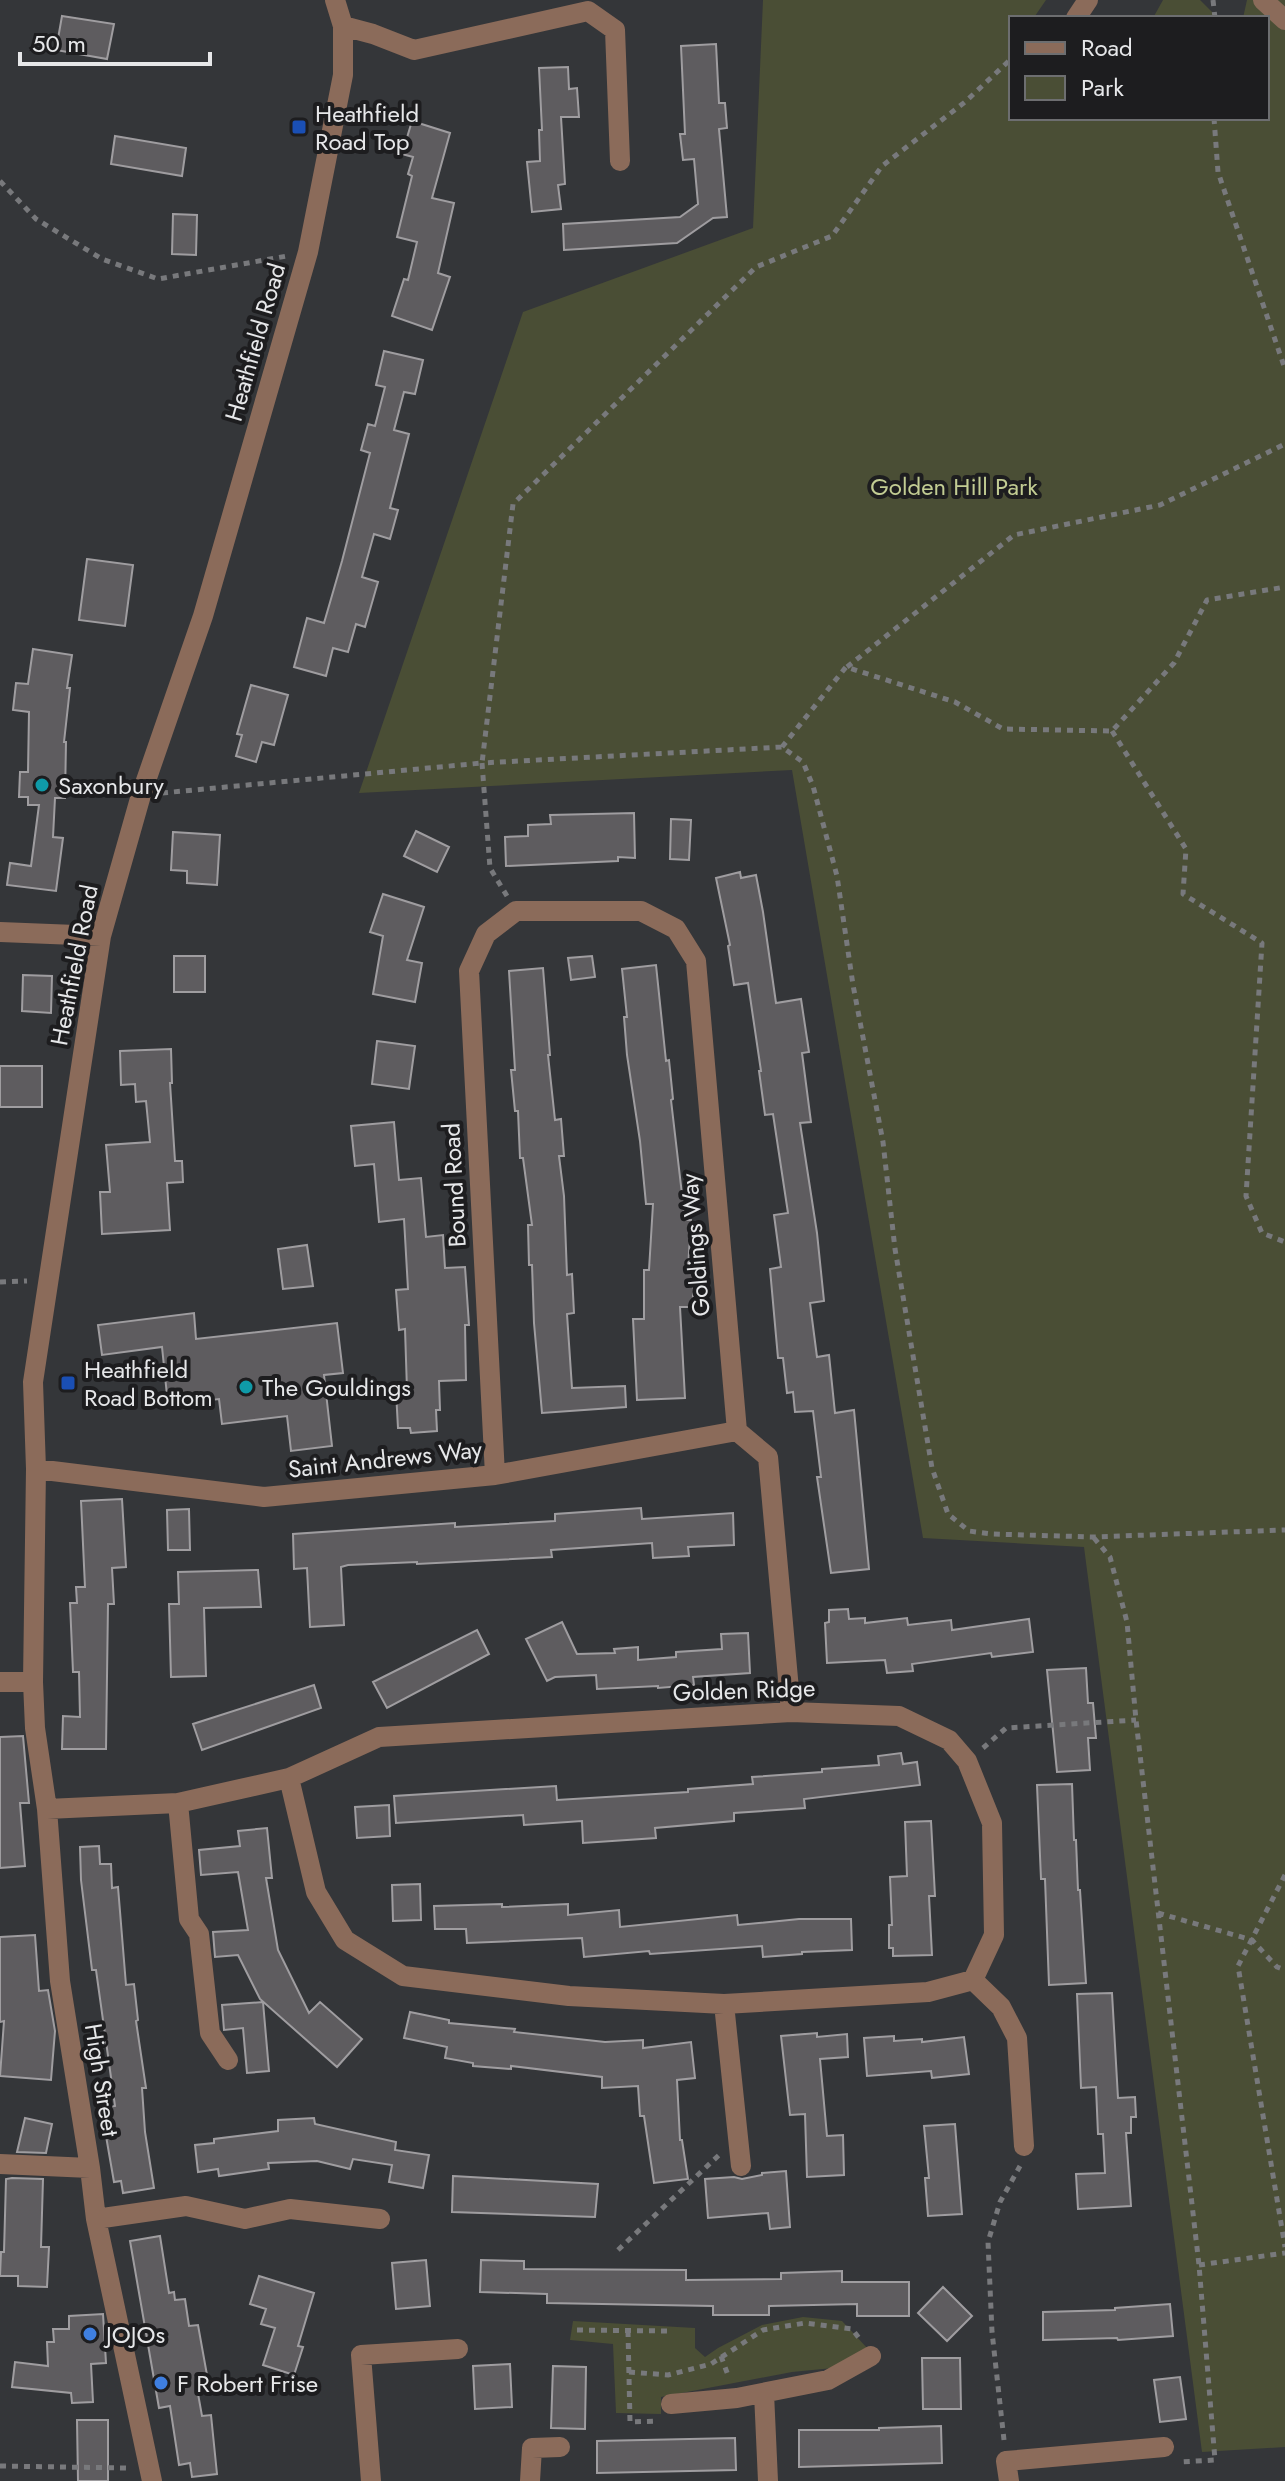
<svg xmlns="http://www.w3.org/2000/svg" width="1285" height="2481" font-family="Jost,sans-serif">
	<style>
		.green { fill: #4a4e35 }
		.building { fill: #5e5c5f; stroke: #9f9da0; stroke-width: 2 }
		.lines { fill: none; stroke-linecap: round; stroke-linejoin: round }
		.path { stroke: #78797c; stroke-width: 5; stroke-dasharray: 6 6; stroke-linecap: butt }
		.minor { stroke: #8b6b5a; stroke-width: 20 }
		.transit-dot { fill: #1a4fb4; stroke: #1d1d1f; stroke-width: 3 }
		.culture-dot { fill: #0f9aa8; stroke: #1d1d1f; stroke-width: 3 }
		.shop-dot { fill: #3f7fe0; stroke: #1d1d1f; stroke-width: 3 }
		.labels { text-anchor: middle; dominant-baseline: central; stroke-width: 8; stroke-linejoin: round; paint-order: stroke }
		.poi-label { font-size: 24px; fill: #e6e7e9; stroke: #1d1d1f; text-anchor: start }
		.street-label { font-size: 24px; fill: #e6e7e9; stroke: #1d1d1f }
		.park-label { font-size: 24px; fill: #c2cc93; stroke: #1d1d1f }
	</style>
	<rect width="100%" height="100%" fill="#343639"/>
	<path class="green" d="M763 0H1046L1035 16 1036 18H1011V118H1267V18H1243L1247 0H1285V2447L1202 2452 1084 1547 923 1538 792 770 359 793 523 312 753 228Z
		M1163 0H1200L1218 18H1153Z
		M803 2317 842 2321 868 2349 833 2368 792 2372 661 2397V2414L616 2413 613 2344 570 2340 573 2321 695 2328V2348L705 2357 718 2348 762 2325Z"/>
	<path class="building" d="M62 16 114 24 107 59 56 50Z
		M716 44 719 103H725L727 128 719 129 727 217 713 218 677 243 564 250 563 224 680 217 698 204 694 159 683 160 680 134H685L681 46Z
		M568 67 569 89 577 88 579 117H561L565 184 558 185 561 209 532 212 527 162 540 161 539 130H542L539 68Z
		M412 121 450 133 432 198 454 203 438 273 450 277 432 330 392 316 404 279 408 280 417 242 397 237 412 176 408 174 413 157 402 154Z
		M115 136 186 148 182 176 111 164Z
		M173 214 197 215 196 255 172 254Z
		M384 351 423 360 415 394 404 392 394 430 409 434 390 508 398 510 390 539 374 534 362 577 378 582 365 627 356 624 348 652 333 648 326 676 294 667 307 618 324 623 342 561 370 453 361 450 368 424 375 426 385 387 376 385Z
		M87 559 133 565 125 626 79 620Z
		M33 649 72 655 67 688H70L64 742H66L65 798H55L53 837 63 838 56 891 7 885 10 863 31 866 39 805H28V797H19L20 772H28L29 712 13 710 16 683 28 684Z
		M251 685 288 695 274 745 262 742 256 762 236 756 242 735 237 734Z
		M634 813 635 858 618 857V861L506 866 505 837 528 836V825L551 824 550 815Z
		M671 819 691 820 689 860 670 859Z
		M416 831 449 847 437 872 404 856Z
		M173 832 220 835 217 885 187 883V871L171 870Z
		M740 872 741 878 756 875 763 912 776 1003 801 999 809 1052 802 1053 811 1122 800 1123 817 1233 824 1301 810 1303 817 1357 829 1355 835 1413 854 1410 869 1569 831 1573 817 1477H821L813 1411 795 1412 793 1392 787 1393 783 1358H778L770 1269 781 1267 774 1215 788 1213 773 1114 765 1115 759 1071H761L748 983 734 985 728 946 730 945 716 878Z
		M383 894 424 907 407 960 422 963 415 1002 373 994 383 936 370 932Z
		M174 956H205V992H174Z
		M592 956 595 977 571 980 568 958Z
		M656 965 666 1061 669 1060 673 1099 671 1100 685 1220H691L688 1269H693V1307H680L685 1398 637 1400 633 1319H644V1270H649L653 1204H646L640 1141 627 1055 624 1017H627L622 969Z
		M543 968 550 1055H548L555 1120 561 1119 564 1156H559L564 1196 567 1275 572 1274 574 1313 567 1314 572 1388 625 1386 626 1407 542 1413 534 1323 532 1265H529L528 1225H532L523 1158H520L518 1111H515L511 1070H515L509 971Z
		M23 975 52 976 51 1013 22 1011Z
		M377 1041 415 1046 409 1089 372 1084Z
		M171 1049 172 1083H170L175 1161H182L183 1182 167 1183 170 1230 102 1234 100 1192H110L106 1145 150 1142 146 1101 136 1102 135 1084 121 1085 120 1051Z
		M0 1066H42V1107H0Z
		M394 1122 399 1180 421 1178 426 1237 443 1235 445 1268 465 1267 469 1325H465L466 1380 439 1381 440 1410H436L437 1431 411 1433 410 1428H398L396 1391 407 1390 405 1329 399 1330 396 1290 408 1289 404 1219 379 1222 374 1164 355 1166 351 1126Z
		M307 1245 313 1286 283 1289 278 1249Z
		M194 1313 196 1339 337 1323 343 1373 324 1375 332 1446 291 1451 287 1416 222 1424 219 1399 168 1405 162 1347 102 1355 98 1325Z
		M122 1499 126 1567 112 1568 114 1604H108L106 1749H62L63 1716 80 1717 79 1672H73L70 1603H77L76 1587H85L81 1501Z
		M641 1508 642 1519 733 1513 734 1545 688 1547 689 1556 653 1558 652 1543 551 1550 552 1557 417 1564V1562L348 1565 341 1567 344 1625 310 1627 307 1568 294 1569 293 1534 455 1523V1527L555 1521V1514Z
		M189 1509 190 1550H168L167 1510Z
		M258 1570 261 1607 204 1608 206 1676 171 1677 169 1604H179L178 1572Z
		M848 1609 849 1619 865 1618V1623L907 1618 908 1625 951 1620 952 1630 1029 1619 1033 1652 992 1657 991 1653 912 1664 913 1671 887 1673 885 1660 827 1663 825 1623 829 1622V1610Z
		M562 1622 577 1654 615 1653 614 1649 638 1647V1660L676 1657V1652L722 1649 721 1634 748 1633 750 1673 693 1677 694 1685 658 1688V1686L597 1689 596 1675 555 1677 547 1681 526 1639Z
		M477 1630 489 1654 387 1708 373 1682Z
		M1086 1668 1088 1703H1093L1096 1738H1088L1090 1770 1057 1772 1047 1670Z
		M314 1685 321 1708 202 1750 193 1724Z
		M23 1736 29 1803H20L25 1866 0 1868V1737Z
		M901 1753 903 1764 917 1762 920 1785 804 1799 805 1808 734 1813V1821L655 1828 656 1838 583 1843 582 1821 524 1825 523 1815 396 1823 394 1796 556 1786 557 1800 688 1792V1789L753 1784 752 1777 822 1772V1769L879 1765 878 1756Z
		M1072 1784 1074 1840H1076L1078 1890H1080L1086 1983 1049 1985 1045 1879H1041L1037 1785Z
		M389 1805 390 1836 357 1838 355 1807Z
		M931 1821 935 1896H929L932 1955 893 1956V1948H889V1925H892L890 1877 907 1876 905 1822Z
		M267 1828 272 1878H266L278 1950 309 2013 320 2002 362 2039 337 2067 260 1999 238 1955 215 1957 213 1932 248 1930 238 1872 201 1875 199 1850 240 1846 238 1831Z
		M99 1846 100 1864H111L112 1888 118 1887 126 1985 134 1984 138 2020 136 2021 146 2088H142L145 2132 154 2188 123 2193 121 2181 114 2182 106 2136H103L100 2108 115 2106 96 1970H92L81 1880 80 1847Z
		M420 1884 421 1920 393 1921 392 1885Z
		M502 1904V1907L568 1904V1915L619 1910 620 1927 737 1915 738 1925 799 1919H851L852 1950 802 1952V1954L763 1957 762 1946 650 1954 649 1951 584 1957 582 1938 467 1943 466 1929H435L434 1906Z
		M35 1935 39 1991 48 1990 55 2031 51 2080 0 2076 4 2021 0 2022V1937Z
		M1112 1993 1118 2098 1135 2097 1136 2117H1131V2133H1126L1131 2206 1078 2209 1076 2174 1105 2173 1103 2134H1098L1096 2087 1081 2088 1077 1994Z
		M263 2002 269 2071 247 2073 243 2028 224 2030 222 2005Z
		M410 2012 449 2020V2023L515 2029 514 2032 605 2042 643 2040V2048L691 2042 695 2078 677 2080 680 2140H682L688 2179 654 2183 644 2116H640L638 2086 602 2088V2077L511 2066V2069L473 2066V2063L445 2058 447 2047 404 2038Z
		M817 2033V2037L847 2034 848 2057 820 2059 827 2136 843 2135 844 2175 807 2177 805 2114 790 2115 781 2036Z
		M894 2036V2041L922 2039V2042L964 2037 969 2074 932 2078 931 2071 867 2076 864 2038Z
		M25 2118 52 2124 46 2153 17 2152Z
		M314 2118 315 2124 396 2142 395 2150 429 2155 423 2188 389 2182 392 2165 353 2159 350 2169 317 2161 268 2163 269 2169 219 2176 218 2169 198 2172 195 2145 214 2143V2139L278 2131V2120Z
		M955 2124 962 2214 928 2216 925 2178H929L924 2126Z
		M786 2171 790 2227 770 2229 768 2213 708 2218 705 2179 734 2177 742 2179 762 2175V2173Z
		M453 2176 598 2184 595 2217 452 2212Z
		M12 2178 43 2179 41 2247H49L47 2287 18 2286V2276H0L1 2252H4L6 2179Z
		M160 2236 169 2293 174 2292 175 2300 185 2299 189 2326 198 2325 207 2375 195 2377 202 2416 211 2415 217 2474 192 2477 190 2463 179 2465 170 2406 159 2408 130 2241Z
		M426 2260 430 2306 396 2309 392 2263Z
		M481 2260 524 2261V2269L686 2270V2280L781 2279V2273L842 2271V2282H909V2316H857V2304L769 2306V2315H713V2306L547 2303V2294L480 2292Z
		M259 2276 314 2293 298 2346 303 2347 294 2375 263 2365 275 2328 261 2324 266 2309 250 2304Z
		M943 2287 972 2316 947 2341 918 2313Z
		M1170 2304 1173 2336 1118 2340 1117 2338 1043 2340V2312L1115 2310V2308Z
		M103 2314 106 2363 91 2364 93 2402 72 2403 71 2393 12 2387 15 2362 48 2366 47 2342H54L53 2329H69V2316Z
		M922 2358H960L961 2409H923Z
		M510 2364 512 2407 475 2409 473 2366Z
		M553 2366 586 2367 585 2429 551 2428Z
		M1180 2377 1186 2419 1160 2422 1154 2380Z
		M77 2420H108V2481H78Z
		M941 2426 942 2463 799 2467V2430H879V2428Z
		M735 2438 736 2470 597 2473V2441Z"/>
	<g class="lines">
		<path class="path" d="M1213 0 1215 18
			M1214 118 1218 172 1285 369
			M0 181 36 219 102 259 158 279 287 256
			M847 667 1014 535 1160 505 1285 444
			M1112 731 1186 849 1183 894 1262 943 1246 1196 1262 1233 1285 1242
			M782 747 846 667 955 702 1003 729 1112 731 1174 663 1207 600 1285 587
			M162 793 482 763 513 504 756 267 832 236 882 166 965 102 1011 59
			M507 896 490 868 482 763 782 747 803 762 813 786 837 876 853 985 883 1142 895 1249 932 1468 948 1514 969 1531 992 1534 1093 1537 1285 1530
			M0 1282 27 1281
			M1094 1538 1110 1557 1127 1622 1136 1720 1199 2265 1215 2460 1180 2462
			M983 1748 1006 1728 1136 1720
			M1285 1875 1238 1966 1285 2247
			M1158 1913 1252 1940 1277 1967 1285 1970
			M618 2250 719 2155
			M1199 2265 1285 2253
			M577 2330 671 2331
			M628 2331 630 2422 658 2421
			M721 2356 729 2378
			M629 2372 668 2375 711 2364 763 2330 805 2323 852 2329 859 2338
			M1004 2440 992 2332 988 2242 1000 2202 1020 2166
			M0 2466 127 2468"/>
		<path class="minor" d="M1263 0 1285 20
			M1076 18 1088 0
			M343 26 373 34 414 50 588 11 615 30 620 161
			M0 932 101 936
			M36 1469 264 1497 495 1475 737 1431
			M495 1475 469 971 486 934 516 911H641L676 929 696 961 737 1431 768 1457 791 1712
			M0 1682H33
			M289 1778 316 1892 345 1940 403 1976 569 1996 724 2004 741 2166
			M178 1803 189 1919 199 1934 210 2033 228 2060
			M47 1809 178 1803 289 1778 379 1737 791 1712 899 1716 949 1740 967 1761 992 1823 994 1935 973 1980
			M724 2004 928 1992 973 1980 1001 2007 1017 2038 1024 2146
			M0 2164 90 2168
			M96 2219 186 2206 245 2219 290 2209 380 2219
			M764 2393 768 2481
			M671 2404 737 2398 828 2380 871 2356
			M152 2481 96 2219 90 2168 60 1981 47 1809 35 1728 33 1682 36 1469 33 1382 101 936 141 795 203 616 308 252 343 75V26L335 0
			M371 2481 361 2355 458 2349
			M530 2481 532 2448 560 2447
			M1009 2481 1006 2461 1164 2447"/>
	</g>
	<g class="transit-dot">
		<rect x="291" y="119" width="16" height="16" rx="4"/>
		<rect x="60" y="1375" width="16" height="16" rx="4"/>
	</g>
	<g class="culture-dot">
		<circle cx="42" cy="785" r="8"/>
		<circle cx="246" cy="1387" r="8"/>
	</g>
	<g class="shop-dot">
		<circle cx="90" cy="2334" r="8"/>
		<circle cx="161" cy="2383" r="8"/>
	</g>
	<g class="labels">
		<g class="poi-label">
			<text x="315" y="113">Heathfield<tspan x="315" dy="28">Road Top</tspan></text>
			<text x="58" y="785">Saxonbury</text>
			<text x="84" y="1369">Heathfield<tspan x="84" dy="28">Road Bottom</tspan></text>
			<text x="262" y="1387">The Gouldings</text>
			<text x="106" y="2334">JOJOs</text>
			<text x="177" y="2383">F Robert Frise</text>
		</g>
		<g class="street-label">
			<text transform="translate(255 342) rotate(-74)">Heathfield Road</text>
			<text transform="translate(74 965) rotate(-79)">Heathfield Road</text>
			<text transform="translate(454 1185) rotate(-93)">Bound Road</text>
			<text transform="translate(695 1245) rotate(-95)">Goldings Way</text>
			<text transform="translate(385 1459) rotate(-6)">Saint Andrews Way</text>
			<text transform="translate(744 1690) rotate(-2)">Golden Ridge</text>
			<text transform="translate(102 2080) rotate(81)">High Street</text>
		</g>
		<g class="park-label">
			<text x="954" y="486">Golden Hill Park</text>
		</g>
	</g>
	<rect x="1009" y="16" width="260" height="104" fill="#1d1d1f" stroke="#6d6e70" stroke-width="2"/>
	<rect x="1025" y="42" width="40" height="12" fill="#8b6b5a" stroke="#6d6e70" stroke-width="2"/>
	<text x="1081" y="56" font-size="24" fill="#e6e7e9">Road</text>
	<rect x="1025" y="76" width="40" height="24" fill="#4a4e35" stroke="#6d6e70" stroke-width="2"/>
	<text x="1081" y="96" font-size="24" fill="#e6e7e9">Park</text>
	<path d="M20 52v12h190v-12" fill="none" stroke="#e6e7e9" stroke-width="4"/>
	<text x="32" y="52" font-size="24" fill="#e6e7e9" stroke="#1d1d1f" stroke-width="6" paint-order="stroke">50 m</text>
</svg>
